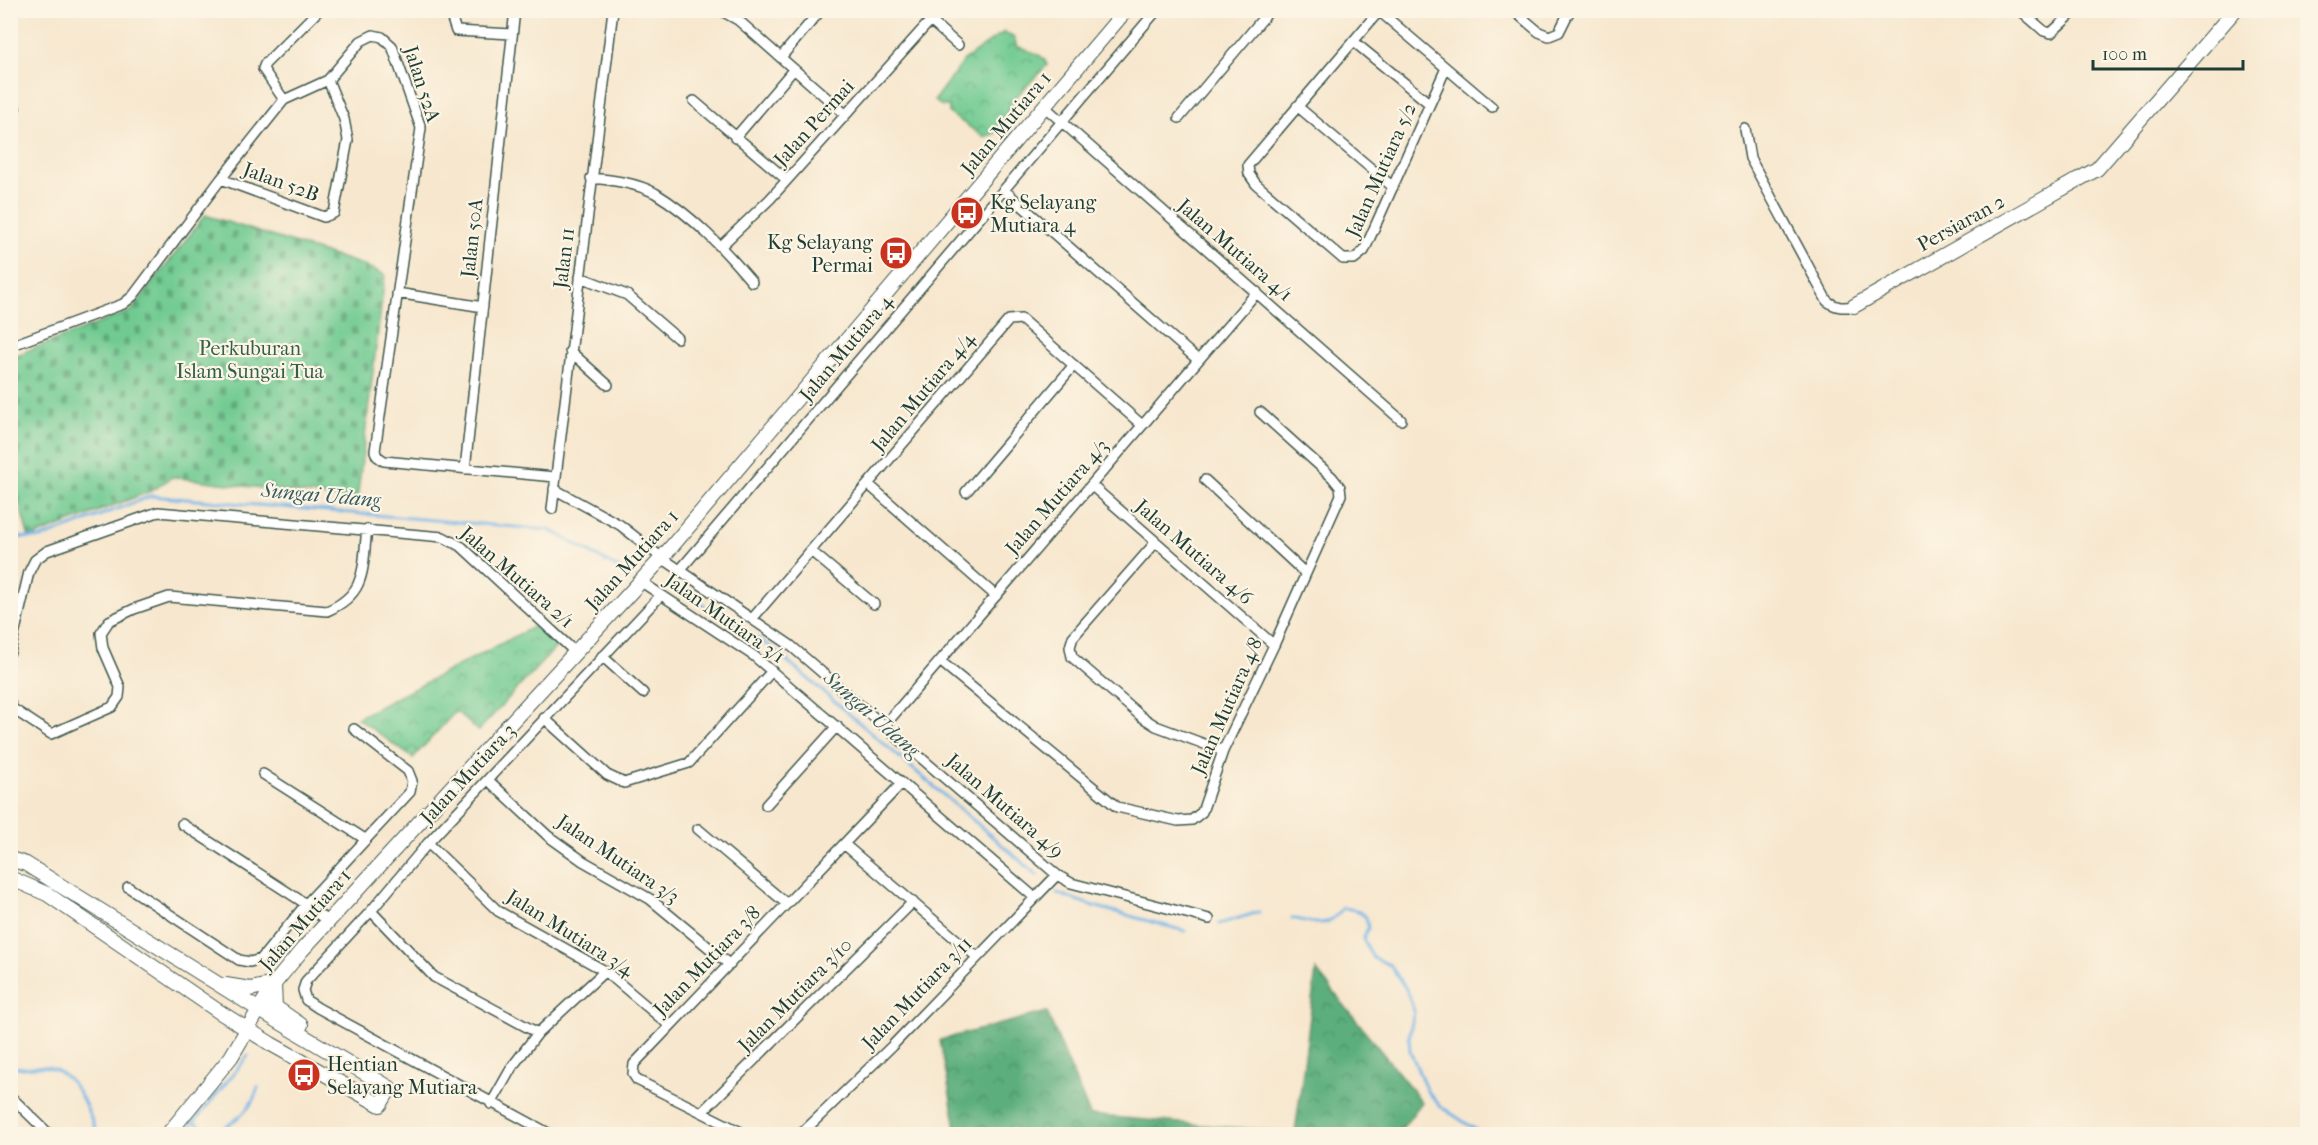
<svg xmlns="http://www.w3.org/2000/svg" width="2318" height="1145" font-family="'IM FELL French Canon',serif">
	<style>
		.forest { fill: url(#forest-crowns); stroke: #3d7658; stroke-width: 1.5 }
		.cemetery { fill: url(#cemetery-stones); stroke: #478462; stroke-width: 1.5 }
		.park { fill: url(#park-crowns); stroke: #478462; stroke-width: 1.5 }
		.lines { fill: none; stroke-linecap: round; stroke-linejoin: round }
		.stream { stroke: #71b4e6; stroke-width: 3 }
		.street-casing { stroke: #3f564b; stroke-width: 12 }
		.secondary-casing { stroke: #3f564b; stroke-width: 16 }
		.street { stroke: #fff; stroke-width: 9 }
		.secondary { stroke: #fff; stroke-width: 14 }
		.labels { text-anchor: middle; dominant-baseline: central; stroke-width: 4.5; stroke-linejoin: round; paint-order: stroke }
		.street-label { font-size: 20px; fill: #1f3d34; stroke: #fcf5e5 }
		.poi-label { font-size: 20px; fill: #1f3d34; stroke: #fcf5e5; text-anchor: start }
		.park-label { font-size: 20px; fill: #33604b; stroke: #fcf5e5 }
		.water-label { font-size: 21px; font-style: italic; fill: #345b60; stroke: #fcf5e5 }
	</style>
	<defs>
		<pattern id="forest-crowns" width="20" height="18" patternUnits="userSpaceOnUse" patternTransform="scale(1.5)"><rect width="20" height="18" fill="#5bae7b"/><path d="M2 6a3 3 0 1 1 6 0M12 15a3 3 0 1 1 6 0" fill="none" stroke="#4b8f66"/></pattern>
		<pattern id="cemetery-stones" width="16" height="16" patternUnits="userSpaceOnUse" patternTransform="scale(1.5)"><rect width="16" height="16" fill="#6fca91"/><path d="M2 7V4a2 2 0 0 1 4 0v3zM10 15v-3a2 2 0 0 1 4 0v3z" fill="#5ba577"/></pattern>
		<pattern id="park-crowns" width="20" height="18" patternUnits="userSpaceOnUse" patternTransform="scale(1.5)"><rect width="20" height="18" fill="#6fca91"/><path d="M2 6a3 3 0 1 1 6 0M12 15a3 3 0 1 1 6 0" fill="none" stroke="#5ba577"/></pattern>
	</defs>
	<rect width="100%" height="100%" fill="#fcf5e5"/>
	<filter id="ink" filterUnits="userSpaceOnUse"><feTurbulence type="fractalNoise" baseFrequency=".0167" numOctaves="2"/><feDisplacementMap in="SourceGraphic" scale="12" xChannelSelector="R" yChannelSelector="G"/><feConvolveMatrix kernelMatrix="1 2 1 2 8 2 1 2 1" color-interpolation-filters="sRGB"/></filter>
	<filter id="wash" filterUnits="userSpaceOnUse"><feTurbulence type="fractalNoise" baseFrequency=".008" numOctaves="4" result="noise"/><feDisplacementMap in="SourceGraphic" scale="24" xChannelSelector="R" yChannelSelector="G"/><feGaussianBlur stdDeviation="1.35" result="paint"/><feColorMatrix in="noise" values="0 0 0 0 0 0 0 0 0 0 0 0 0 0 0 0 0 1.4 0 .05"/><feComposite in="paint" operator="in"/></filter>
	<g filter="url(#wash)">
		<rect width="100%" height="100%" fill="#f7e7ce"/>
		<path class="forest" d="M1316 970 1422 1102 1398 1134H957L940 1040 1047 1012 1090 1115 1295 1133Z"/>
		<path class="cemetery" d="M205 215 363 265 385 275 357 500 172 477 151 491 29 538 18 499 11 481V357L131 311Z"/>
		<path class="park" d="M1004 32 1014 38 1017 46C1028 52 1043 52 1047 65L1015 98 996 133 984 137 949 113V106H942L934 100 964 60Z
			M535 626 557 646 478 731 456 711 413 758 357 718Z"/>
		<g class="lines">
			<path class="stream" d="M10 537 41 538 151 496 550 530 625 572
				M677 589 771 647 1037 875
				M1057 893 1090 905 1185 931
				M1292 918C1316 923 1326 930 1343 908L1356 910 1366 917 1368 928 1363 939 1373 958 1390 965 1406 989 1414 1011 1409 1038 1410 1051 1427 1091 1440 1106 1482 1134
				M1219 924 1259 912
				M10 1065C25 1072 35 1064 48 1067 77 1075 88 1110 97 1134
				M194 1122 210 1132 216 1133C237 1119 251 1112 258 1087
				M184 1134 248 1056"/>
		</g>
	</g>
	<g filter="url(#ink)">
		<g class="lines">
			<g class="street-casing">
				<path id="street" d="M449 10 456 31 512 34
					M720 10 738 20 845 114
					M918 10 958 45
					M1378 10 1492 107
					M1513 10 1539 32 1549 36 1559 32 1570 10
					M2020 10 2044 31 2051 33 2076 10
					M1379 11 1248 165 1249 174 1256 184 1343 259H1354L1364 251 1446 68
					M1353 41 1430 104
					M781 57 821 10
					M284 100 263 69 265 64 319 10
					M694 101 787 180
					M1297 106 1393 187
					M1045 107 1401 420
					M10 110 15 108
					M1179 118 1270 10
					M1745 129 1750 158 1827 301C1837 308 1843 308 1854 306
					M735 138 794 69
					M591 178C613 180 636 183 655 193 693 216 724 249 752 282
					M221 179 324 217 334 213 348 140 344 119 328 80
					M1004 190 1198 360
					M721 246 770 199 930 21
					M580 277 627 295 677 338
					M397 293 483 307
					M10 346 123 304 133 296 221 179 284 100 328 80 361 41 373 35 382 37 392 46 421 128 375 451 377 456 384 461 555 477
					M570 351 608 385
					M465 469 515 10
					M1205 480 1305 573
					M868 484 996 596
					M1091 485 1274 645
					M554 489 620 525 662 558 790 645 1057 875 1071 883 1209 919
					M966 492 1074 365
					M552 509 613 10
					M1156 542 1073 637 1070 647 1072 657 1142 717 1156 726 1223 751
					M811 551 874 604
					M680 570 1157 10
					M640 581 754 656 1034 897
					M752 619 1009 320 1021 319 1142 425
					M10 652 29 572 35 560 47 551 158 512 443 537 462 547 575 652
					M602 656 643 693
					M940 661 1117 807 1178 821 1192 820 1202 812 1223 751 1274 645 1341 495 1340 487 1332 477 1260 412
					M10 703 13 709 51 734 112 707 119 697 120 687 103 648 101 633 109 621 134 609 169 597 327 611C368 593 362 568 367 529
					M544 718 607 775 624 783 689 763 772 671
					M884 726 1257 292
					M263 774 365 839
					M488 780 548 836 583 861 650 899 730 965
					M766 805 837 726
					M182 824 306 904 328 922
					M698 829 787 904
					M428 843 498 911 605 971 670 1026
					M845 845 977 957
					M128 887 239 960 250 962 261 959 306 904 410 792 412 781 408 771 354 729
					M371 911 434 977 538 1033
					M10 1096 49 1134
					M491 1104 512 1067 538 1033 605 971
					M702 1112 913 902
					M550 1134 318 1008 306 1000 303 990 306 981 371 911 428 843 661 595
					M745 1134 637 1080 633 1074 634 1064 902 783
					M801 1134 892 1046 1057 875"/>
			</g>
			<g class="secondary-casing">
				<path id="secondary" d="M1854 306 2097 169 2235 10
					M10 859 26 864 258 1009 390 1088 380 1105 271 1044 218 1011 47 894 10 878
					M274 984 275 1007 301 1025
					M226 985 250 989 274 984
					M168 1134 231 1057 274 984 302 950 662 558 1126 10"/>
			</g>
			<use href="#street" class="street"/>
			<use href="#secondary" class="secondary"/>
		</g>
	</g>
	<defs>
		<g id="bus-disc" transform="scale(1.725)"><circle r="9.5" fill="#c8321e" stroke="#fcf5e5"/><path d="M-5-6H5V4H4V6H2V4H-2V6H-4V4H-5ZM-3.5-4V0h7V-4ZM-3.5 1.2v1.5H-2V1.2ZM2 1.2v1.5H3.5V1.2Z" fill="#fff"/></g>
	</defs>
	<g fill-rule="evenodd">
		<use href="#bus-disc" x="967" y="213"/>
		<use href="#bus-disc" x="896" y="253"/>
		<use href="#bus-disc" x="304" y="1075"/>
	</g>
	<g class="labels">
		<g class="street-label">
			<text transform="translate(422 84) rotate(72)">Jalan 52A</text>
			<text transform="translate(814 123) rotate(-48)">Jalan Permai</text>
			<text transform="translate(1006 123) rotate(-50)">Jalan Mutiara 1</text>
			<text transform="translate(1381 170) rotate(-66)">Jalan Mutiara 5/2</text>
			<text transform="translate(281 182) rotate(20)">Jalan 52B</text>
			<text transform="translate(1961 223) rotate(-29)">Persiaran 2</text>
			<text transform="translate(472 238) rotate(-84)">Jalan 50A</text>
			<text transform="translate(1235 250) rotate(41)">Jalan Mutiara 4/1</text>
			<text transform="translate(564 258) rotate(-83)">Jalan 11</text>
			<text transform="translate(846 348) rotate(-50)">Jalan Mutiara 4</text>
			<text transform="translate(923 392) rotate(-50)">Jalan Mutiara 4/4</text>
			<text transform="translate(1057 497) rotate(-49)">Jalan Mutiara 4/3</text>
			<text transform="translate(1194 552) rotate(41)">Jalan Mutiara 4/6</text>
			<text transform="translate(632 560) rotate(-48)">Jalan Mutiara 1</text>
			<text transform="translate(517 577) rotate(41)">Jalan Mutiara 2/1</text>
			<text transform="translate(725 618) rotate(35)">Jalan Mutiara 3/1</text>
			<text transform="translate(1227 706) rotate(-66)">Jalan Mutiara 4/8</text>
			<text transform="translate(468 774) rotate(-47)">Jalan Mutiara 3</text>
			<text transform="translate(1005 806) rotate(41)">Jalan Mutiara 4/9</text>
			<text transform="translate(618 859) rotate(34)">Jalan Mutiara 3/3</text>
			<text transform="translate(305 920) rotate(-49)">Jalan Mutiara 1</text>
			<text transform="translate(570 933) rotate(32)">Jalan Mutiara 3/4</text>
			<text transform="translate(707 961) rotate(-46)">Jalan Mutiara 3/8</text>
			<text transform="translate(917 993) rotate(-46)">Jalan Mutiara 3/11</text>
			<text transform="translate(795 995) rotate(-45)">Jalan Mutiara 3/10</text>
		</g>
		<g class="poi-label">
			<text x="990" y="202">Kg Selayang<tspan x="990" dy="23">Mutiara 4</tspan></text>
			<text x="873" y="242" text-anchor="end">Kg Selayang<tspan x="873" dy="23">Permai</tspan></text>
			<text x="327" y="1064">Hentian<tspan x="327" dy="23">Selayang Mutiara</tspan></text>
		</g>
		<g class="park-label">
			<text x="250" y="348">Perkuburan<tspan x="250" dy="23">Islam Sungai Tua</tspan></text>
		</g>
		<g class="water-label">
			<text transform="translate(321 495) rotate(5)">Sungai Udang</text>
			<text transform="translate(872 714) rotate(41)">Sungai Udang</text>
		</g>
	</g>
	<rect width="2318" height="1145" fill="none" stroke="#fcf5e5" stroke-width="36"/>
	<path d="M2093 60v9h150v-9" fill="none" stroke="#1f3d34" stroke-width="3"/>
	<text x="2102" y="60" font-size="18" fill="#1f3d34" stroke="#fcf5e5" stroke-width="4.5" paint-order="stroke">100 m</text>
</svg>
